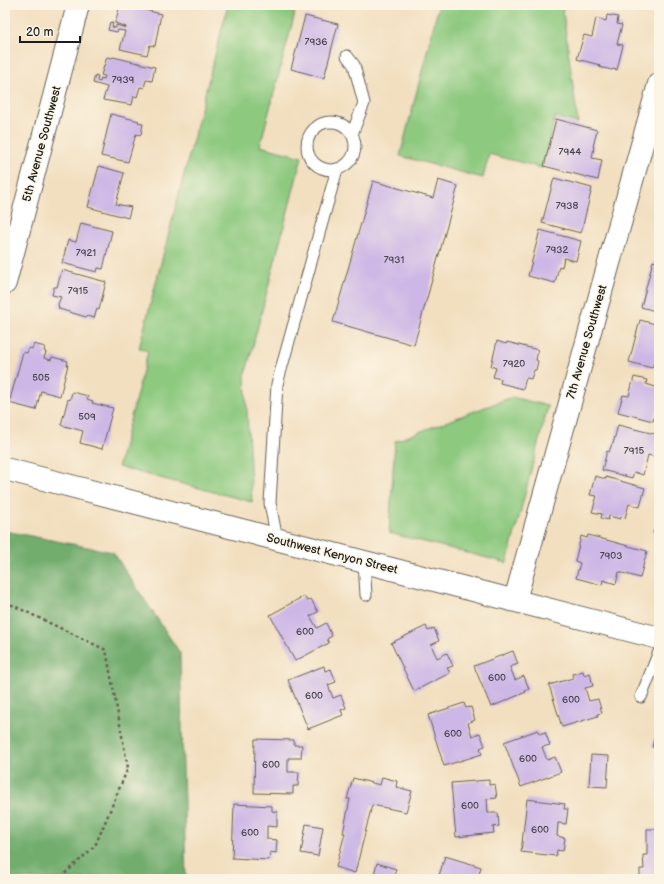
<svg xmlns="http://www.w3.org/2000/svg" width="664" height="884" font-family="'Balsamiq Sans',sans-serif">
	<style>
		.green { fill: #8dc97f; stroke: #54724e }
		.forest { fill: #72ad6e; stroke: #476445 }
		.building { fill: #cdb7e6 }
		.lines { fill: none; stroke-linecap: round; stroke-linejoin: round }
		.lane-casing { stroke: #676055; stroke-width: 13 }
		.street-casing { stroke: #676055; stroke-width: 24 }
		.path { stroke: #676055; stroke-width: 2.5; stroke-dasharray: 3 3; stroke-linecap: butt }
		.lane { stroke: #fff; stroke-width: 11 }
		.street { stroke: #fff; stroke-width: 22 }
		.labels { text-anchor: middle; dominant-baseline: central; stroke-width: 3; stroke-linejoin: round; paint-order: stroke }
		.number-label { font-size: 10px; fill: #48434e }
		.street-label { font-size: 12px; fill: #1c1c1c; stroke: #fcf5e5 }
	</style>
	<rect width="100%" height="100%" fill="#fcf5e5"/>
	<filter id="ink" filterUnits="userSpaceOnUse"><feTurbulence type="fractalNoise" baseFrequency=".025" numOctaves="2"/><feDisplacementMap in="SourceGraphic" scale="8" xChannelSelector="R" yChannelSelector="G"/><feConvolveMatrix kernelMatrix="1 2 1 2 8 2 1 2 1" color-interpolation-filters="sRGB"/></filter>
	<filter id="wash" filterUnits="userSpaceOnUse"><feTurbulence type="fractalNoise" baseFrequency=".012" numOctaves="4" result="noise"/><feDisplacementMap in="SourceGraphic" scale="16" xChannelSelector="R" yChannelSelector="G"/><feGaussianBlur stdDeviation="0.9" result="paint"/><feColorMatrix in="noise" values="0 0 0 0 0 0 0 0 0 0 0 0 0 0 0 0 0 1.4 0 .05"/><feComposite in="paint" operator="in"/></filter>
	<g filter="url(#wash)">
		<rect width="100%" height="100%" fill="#f2dfc0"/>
		<path class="green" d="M228 5H284L283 10 295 13 260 146 302 157 245 376 252 502 118 467 148 351 139 348Z
			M439 5H562L578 123 555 117 542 168 489 154 483 178 400 156Z
			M512 397 548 406 507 563 389 533 395 441Z"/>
		<path class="forest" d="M5 531 113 552 180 653 186 879H5Z"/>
		<g id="blocks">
			<path class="building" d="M5 5H10L6 17 5 16Z
				M120 5H143L146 7 145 10 161 14 155 46 150 45 147 55 120 49 125 31 118 30 117 32 108 30 110 22 113 23 112 27 116 28V25L126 28V27L115 23Z
				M607 15 618 17 617 24 622 25 617 44 623 45 617 70 613 69 612 70 599 67 600 65 577 59 584 35 592 37 596 18 606 21Z
				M305 16 338 24 324 78 291 69Z
				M107 57 112 58 113 57 155 67 152 81 146 80 144 88 140 87 137 97 134 96 132 105 103 100 107 87 93 83 95 75 98 76 97 81 100 82 101 78 104 79 105 76 101 75Z
				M111 114 139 121 138 122 143 124 141 135 136 134 128 162 101 156Z
				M556 119 597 130 593 147H594L592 158 602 160 598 180 544 166Z
				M99 166 124 173 116 204 131 207 128 218 88 207Z
				M554 178 592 188 581 233 542 223Z
				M438 180 458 186 414 345 333 322 373 181 433 198Z
				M81 223 112 231 103 269 98 268 97 272 62 263 68 240 76 242Z
				M540 230 581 241 576 261 564 258 562 267 559 266 555 283 528 276Z
				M653 261 659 263V312L641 307Z
				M62 270 106 282 99 310 97 309 94 318 87 316 86 317 59 309 58 304 61 297 52 295 54 287H57Z
				M640 320 659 325V356L656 355 652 368 629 362Z
				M497 341 506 344 507 342 538 350 536 360 538 361 536 370H534L531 379 526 378 523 389 500 383 501 379 493 377 496 368 491 366Z
				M34 344 45 347 44 351 46 352 44 358 51 360 52 357 68 361 67 365H68L60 396 41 391 36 410 9 403 23 352 27 353 29 348 32 349Z
				M634 377 647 380 646 384 659 388V409L658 411H656L653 421 618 412 623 395 629 396Z
				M72 392 88 396 87 399 93 401 92 403 113 408 102 449 80 443 83 431 61 425 68 399 70 400Z
				M618 425 659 435V458L648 455 643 475 634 472 632 478 602 470 607 451 609 452 612 444H613Z
				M595 476 606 479V477L645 488 640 507 629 504 625 518 621 517 620 519 609 516 608 520 601 518 602 514 592 512 597 496 590 495Z
				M659 516V535L653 533Z
				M588 535 647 551 640 578 619 572 616 584 603 580 602 585 576 578 580 563 575 561 581 536 587 538Z
				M304 596 307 601 311 599 318 612 310 616 317 628 326 623 332 636 327 639 329 643 295 661 270 615Z
				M426 626 428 631 434 628 439 641 431 645 437 658 447 653 453 666 447 668 450 673 414 691 391 643Z
				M513 651 518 664 510 667 515 680 524 676 529 689 525 691 526 692 491 707 474 666Z
				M324 666 325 671 331 669 336 682 328 685 333 698 341 695 346 708 341 710 343 715 308 729 288 680Z
				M583 671 584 675 590 673 593 686 585 688 589 701 598 699 602 713 597 714 598 716 562 727 549 685 573 678 572 674Z
				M464 703 466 708 471 707 475 720 468 723 472 736 480 733 485 746 480 748 482 754 444 766 428 715Z
				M538 730 539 734 545 732 550 745 542 747 547 760 555 757 561 772 521 787 504 742Z
				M656 732 659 733V748L652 747Z
				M255 739 294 740V745H302L301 758H288V772H299L298 786H293V794L254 793Z
				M591 755 609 756 607 787 589 786Z
				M382 777 397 781 396 787 412 791 406 812 372 805 355 873 336 867 345 833H343L350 799H347L353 778 380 785Z
				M489 780V785L495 784 497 798 487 799 488 813H498L499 826 493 827 494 833 456 837 451 783Z
				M527 799 565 804 564 809H568L566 824 558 823 557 836 565 838 563 851 557 850 556 856 521 852Z
				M234 804 272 806V811L277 812V827L267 826V839L277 840 276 853 270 852 269 860 232 858Z
				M306 824 323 827 318 856 301 853Z
				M647 829H659V879H640V869H644L643 855H647Z
				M445 856 481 867 479 874 485 875 483 879H438Z
				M377 863 396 869 393 879 373 878Z"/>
		</g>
	</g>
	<g filter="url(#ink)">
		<use href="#blocks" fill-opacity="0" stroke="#676055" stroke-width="1"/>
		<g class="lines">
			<g class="lane-casing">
				<path id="lane" d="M347 56 354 65 364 103 352 134
					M307 146a24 24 0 1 1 48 0a24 24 0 1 1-48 0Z
					M277 540 270 503 277 384 337 169
					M364 562 366 595
					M641 697 659 652"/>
			</g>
			<g class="street-casing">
				<path id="street" d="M5 283 78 5
					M5 469 659 638
					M515 600 659 84"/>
			</g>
			<path class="path" d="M5 605 10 604 106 650 128 768 95 846 59 879"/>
			<use href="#lane" class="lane"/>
			<use href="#street" class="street"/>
		</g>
	</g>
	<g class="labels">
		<g class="number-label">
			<text x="316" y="42">7936</text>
			<text x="123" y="80">7939</text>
			<text x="570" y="152">7944</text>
			<text x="567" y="206">7938</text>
			<text x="557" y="250">7932</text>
			<text x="86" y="253">7921</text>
			<text x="394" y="260">7931</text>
			<text x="78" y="291">7915</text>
			<text x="514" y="364">7920</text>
			<text x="41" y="378">505</text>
			<text x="87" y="417">509</text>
			<text x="634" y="451">7915</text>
			<text x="611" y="556">7903</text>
			<text x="305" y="632">600</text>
			<text x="497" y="678">600</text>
			<text x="314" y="696">600</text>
			<text x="571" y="700">600</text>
			<text x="453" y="734">600</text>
			<text x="528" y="759">600</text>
			<text x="271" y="765">600</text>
			<text x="470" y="806">600</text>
			<text x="540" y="830">600</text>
			<text x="250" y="833">600</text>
		</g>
		<g class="street-label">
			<text transform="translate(42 144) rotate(-75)">5th Avenue Southwest</text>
			<text transform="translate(587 342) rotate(-74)">7th Avenue Southwest</text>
			<text transform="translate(332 554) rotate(14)">Southwest Kenyon Street</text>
		</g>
	</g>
	<rect width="664" height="884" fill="none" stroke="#fcf5e5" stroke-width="20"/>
	<path d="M20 36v6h60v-6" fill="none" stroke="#1c1c1c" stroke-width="2"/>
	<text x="26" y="36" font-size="12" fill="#1c1c1c" stroke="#fcf5e5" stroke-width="3" paint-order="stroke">20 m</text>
</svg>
